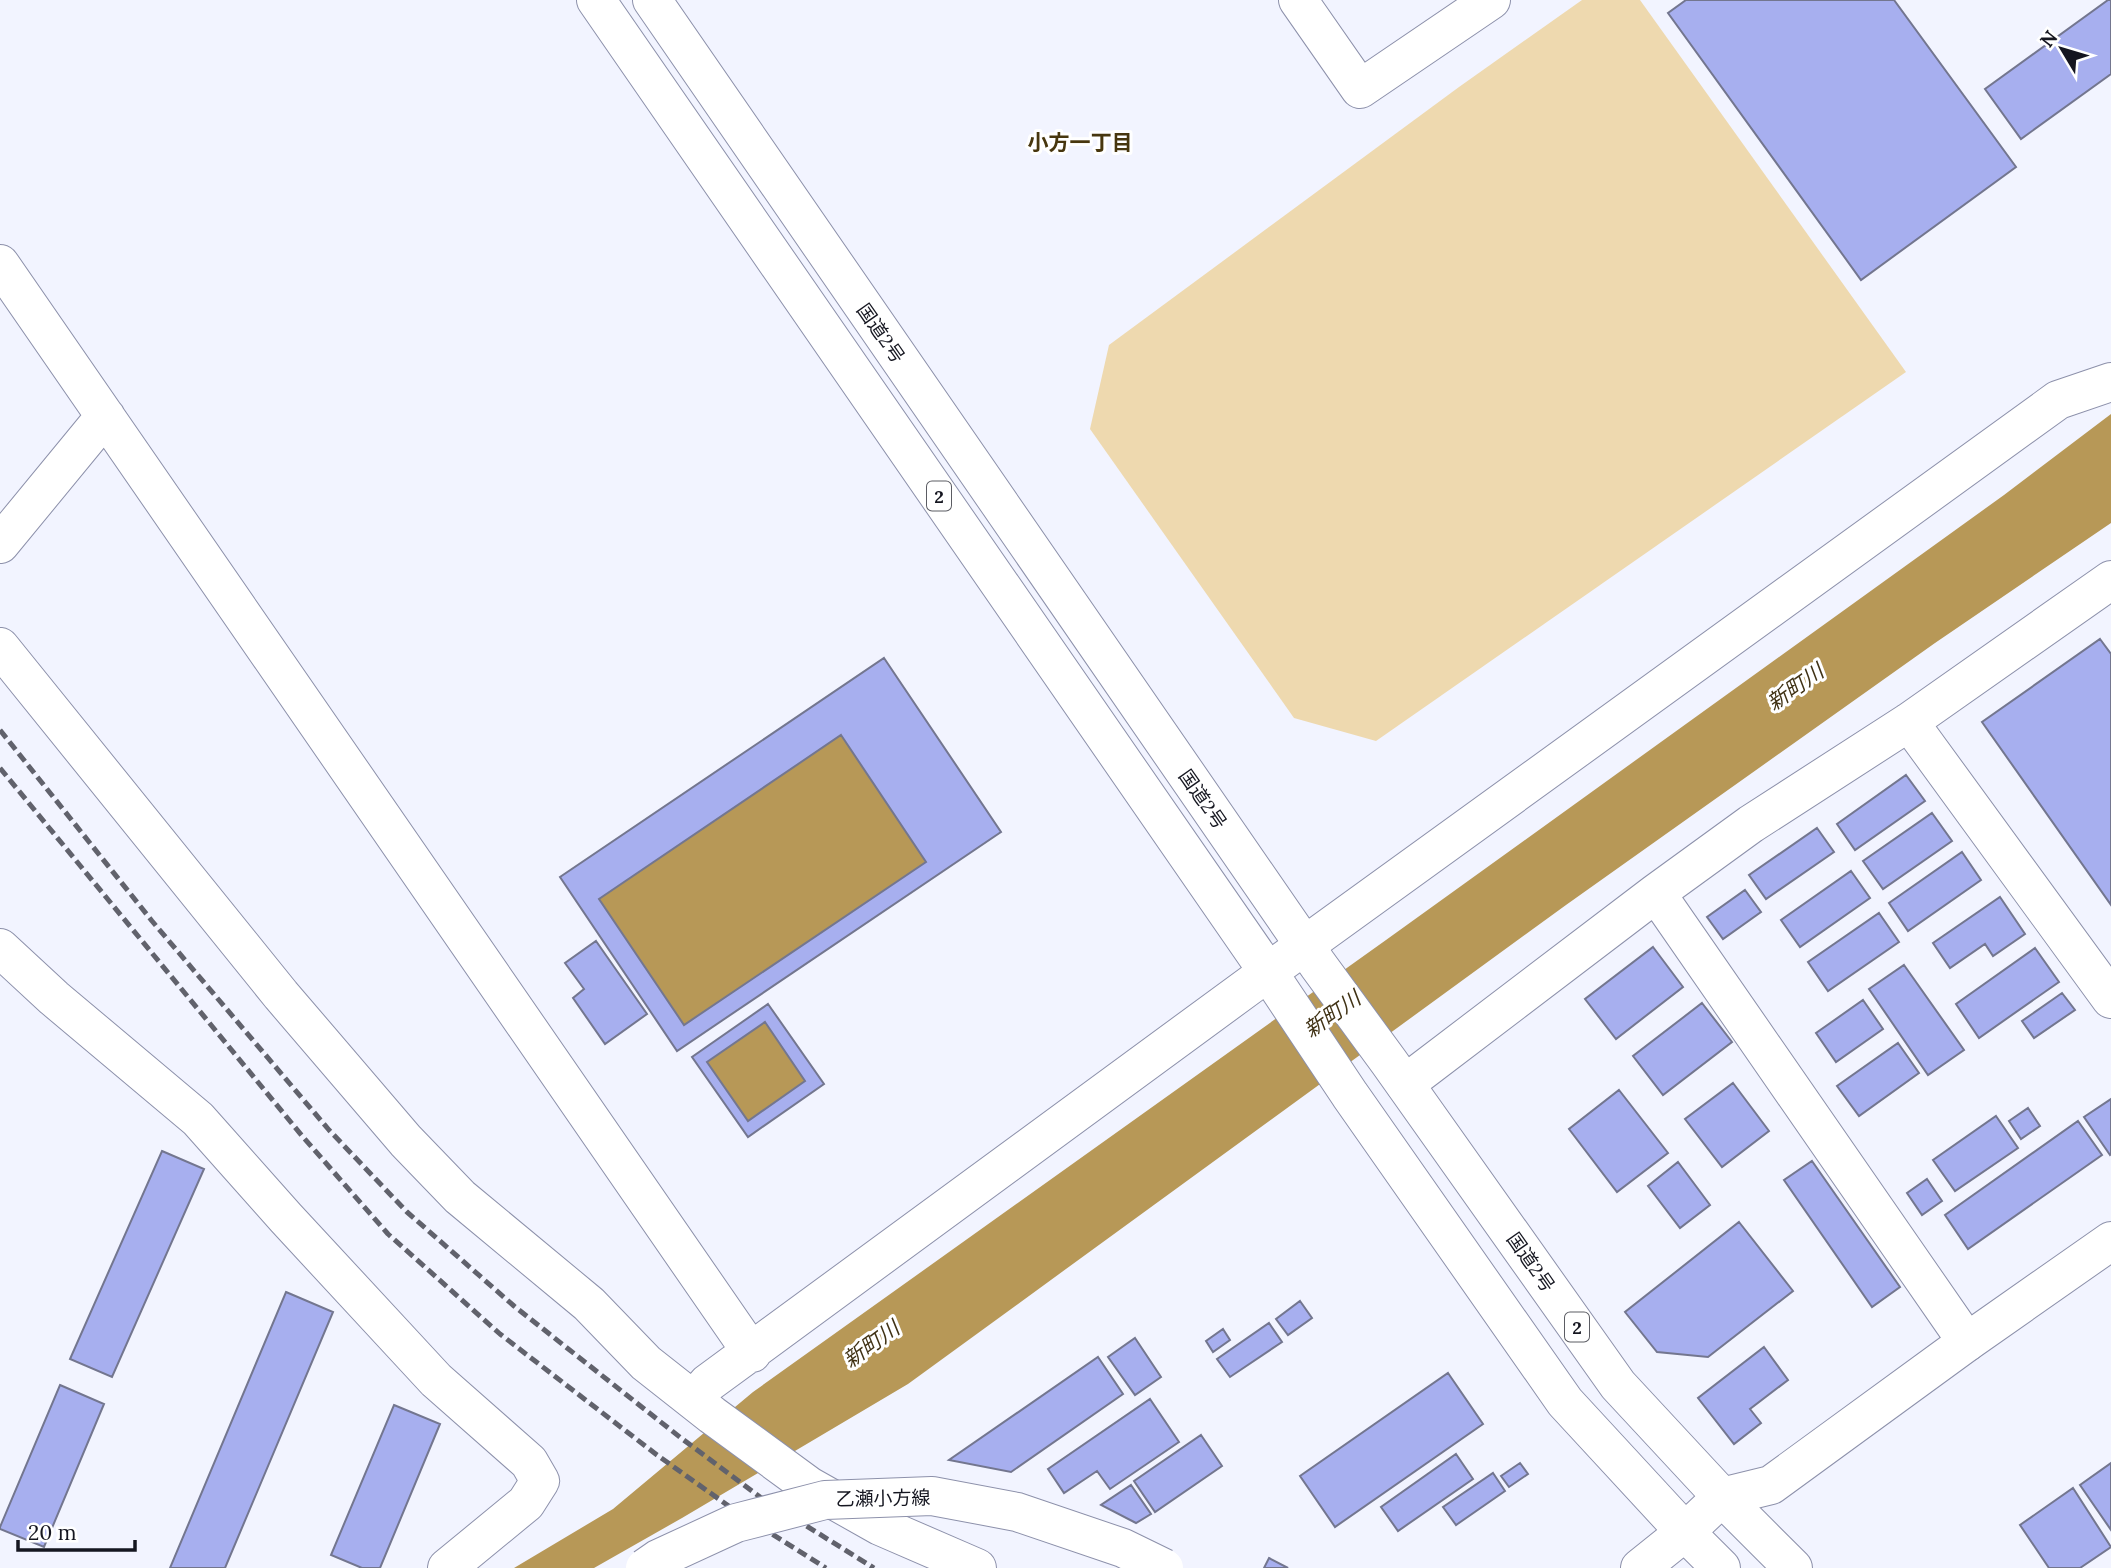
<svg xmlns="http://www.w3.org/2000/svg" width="2111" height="1568" font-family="Lora,'Noto Sans JP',serif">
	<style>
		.green { fill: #eed9af }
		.water { fill: #b79857 }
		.building { fill: #a7afef; stroke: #73768f; stroke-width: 2; fill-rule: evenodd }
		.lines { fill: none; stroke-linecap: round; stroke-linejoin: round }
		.minor-casing { stroke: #8d91ab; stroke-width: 40 }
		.tertiary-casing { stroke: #8d91ab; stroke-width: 40 }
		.secondary-casing { stroke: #8d91ab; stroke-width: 40 }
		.trunk-casing { stroke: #8d91ab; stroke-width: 40 }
		.minor { stroke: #fff; stroke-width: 38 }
		.tertiary { stroke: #fff; stroke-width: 38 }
		.secondary { stroke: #fff; stroke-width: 38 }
		.trunk { stroke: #fff; stroke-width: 38 }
		.rail { stroke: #61626c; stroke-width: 5; stroke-dasharray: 10 5; stroke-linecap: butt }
		.secondary-bridge-casing { stroke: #8d91ab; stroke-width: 40; stroke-linecap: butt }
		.secondary-bridge { stroke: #fff; stroke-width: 38 }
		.labels { text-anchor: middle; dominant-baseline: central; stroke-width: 6; stroke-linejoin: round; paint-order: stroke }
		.shield { fill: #fff; stroke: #5b5c63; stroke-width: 2 }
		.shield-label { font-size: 18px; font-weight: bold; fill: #151620 }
		.street-label { font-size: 19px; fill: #151620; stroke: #fff }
		.neighbourhood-label { font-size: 21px; font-weight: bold; fill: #47360e; stroke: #fff }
		.water-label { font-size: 21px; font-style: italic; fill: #403215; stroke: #fff }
	</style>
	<rect width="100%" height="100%" fill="#f2f4ff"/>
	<path class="green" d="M1582 0H1640L1906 372 1376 741 1294 718 1090 429 1109 345 1459 87Z"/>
	<path class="water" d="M2111 414V523L1935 643 1566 905 908 1384 682 1518 594 1568H514L613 1509 753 1392 1386 940 2004 495Z
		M841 735 926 862 684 1025 599 899Z
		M765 1022 805 1081 748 1121 707 1062Z"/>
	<path class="building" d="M1686 0H1894L2016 167 1861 280 1668 13Z
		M2108 0H2111V74L2021 139 1985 89Z
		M2100 639 2111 654V905L1982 722Z
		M884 658 1001 832 677 1051 560 877ZM841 735 926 862 684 1025 599 899Z
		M1906 775 1925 801 1855 850 1837 824Z
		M1932 813 1952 841 1883 889 1863 861Z
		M1817 828 1834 852 1766 899 1749 875Z
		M1962 852 1981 880 1908 931 1889 903Z
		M1851 871 1870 898 1800 947 1781 920Z
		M1745 890 1761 912 1723 939 1707 917Z
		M2000 897 2025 934 1993 956 1985 944 1950 968 1933 943Z
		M1879 913 1899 942 1828 991 1808 962Z
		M596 941 647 1014 605 1044 573 998 584 989 565 963Z
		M1653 947 1683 987 1616 1039 1585 999Z
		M2035 948 2059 982 1979 1038 1956 1004Z
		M1904 965 1964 1050 1928 1075 1869 989Z
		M2062 993 2075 1010 2034 1038 2022 1021Z
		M1863 1000 1883 1029 1836 1062 1816 1033Z
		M1702 1003 1732 1042 1663 1095 1633 1056Z
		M768 1004 824 1084 748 1137 692 1057ZM765 1022 805 1081 748 1121 707 1062Z
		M1898 1043 1919 1073 1859 1116 1837 1086Z
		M1733 1083 1769 1131 1722 1167 1685 1119Z
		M1619 1090 1668 1153 1617 1192 1569 1129Z
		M2111 1099V1154L2110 1155 2084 1117Z
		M2028 1108 2040 1126 2021 1139 2009 1121Z
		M1996 1116 2018 1148 1955 1191 1933 1160Z
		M2078 1121 2102 1155 1968 1249 1945 1215Z
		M162 1151 204 1169 112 1377 70 1359Z
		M1812 1161 1900 1287 1872 1307 1784 1180Z
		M1678 1162 1710 1205 1680 1228 1648 1186Z
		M1927 1179 1942 1201 1922 1215 1907 1193Z
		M1739 1222 1793 1291 1708 1357 1657 1352 1625 1312Z
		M286 1292 333 1312 225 1568H170Z
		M1300 1301 1312 1318 1288 1335 1276 1319Z
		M1269 1323 1282 1342 1230 1377 1217 1359Z
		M1223 1329 1230 1340 1213 1352 1206 1341Z
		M1135 1338 1161 1377 1135 1395 1108 1357Z
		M1764 1347 1788 1380 1750 1409 1761 1423 1734 1444 1698 1398Z
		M1098 1357 1123 1394 1011 1472 949 1460Z
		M1448 1373 1483 1424 1335 1527 1300 1476Z
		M60 1385 104 1404 44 1547 0 1529V1527Z
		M1150 1399 1179 1442 1110 1489 1097 1471 1064 1493 1048 1469Z
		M394 1405 440 1424 380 1568H362L331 1555Z
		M1201 1435 1222 1466 1155 1512 1134 1481Z
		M1456 1454 1473 1479 1398 1531 1381 1507Z
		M1520 1463 1528 1474 1509 1487 1501 1476Z
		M2111 1463V1530L2080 1485Z
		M1493 1473 1505 1491 1456 1525 1443 1507Z
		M1131 1485 1151 1514 1136 1523 1101 1505Z
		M2073 1488 2111 1547 2080 1568H2049L2020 1525Z
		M1269 1558 1288 1568H1264Z"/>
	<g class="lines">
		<g class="minor-casing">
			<path id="minor" d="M1298 0 1360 89 1491 0
				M0 264 752 1353
				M0 544 97 426 106 417
				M0 647 281 995 406 1141 460 1197 589 1304 646 1363 712 1415 809 1486 880 1526 977 1568
				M1909 722 2111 999
				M1656 893 1967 1342
				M0 948 54 998 198 1119 286 1218 436 1380 529 1462 540 1481 526 1503 447 1568
				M1405 1084 1656 893 1751 824 1909 722 2111 580
				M693 1400 708 1383 1268 972 2058 400 2111 382"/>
		</g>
		<g class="tertiary-casing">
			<path id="tertiary" d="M1722 1497 1771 1485 1967 1342 2111 1241"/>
		</g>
		<g class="secondary-casing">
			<path id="secondary" d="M1640 1568 1685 1532 1722 1497"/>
		</g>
		<g class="trunk-casing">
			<path id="trunk" d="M596 0 1268 972 1350 1095 1565 1402 1685 1532 1721 1568
				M652 0 1318 965 1389 1062 1618 1385 1722 1497 1793 1568"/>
		</g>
		<use href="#minor" class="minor"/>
		<use href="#tertiary" class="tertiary"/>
		<use href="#secondary" class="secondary"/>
		<use href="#trunk" class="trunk"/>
		<path class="rail" d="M0 730 152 921 329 1130 407 1212 514 1306 681 1438 760 1497 874 1568
			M0 768 303 1137 388 1234 500 1334 657 1455 737 1512 826 1568"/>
		<g class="secondary-bridge-casing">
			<path id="secondary-bridge" d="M645 1568 658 1559 736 1523 825 1500 932 1496 1017 1512 1123 1548 1164 1568"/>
		</g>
		<use href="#secondary-bridge" class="secondary-bridge"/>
	</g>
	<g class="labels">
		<g class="shield">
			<rect x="927" y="481.5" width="24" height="29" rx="5"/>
			<rect x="1565" y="1312.5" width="24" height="29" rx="5"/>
		</g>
		<g class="shield-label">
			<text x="939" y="496">2</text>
			<text x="1577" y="1327">2</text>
		</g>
		<g class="street-label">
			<text transform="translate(881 333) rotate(55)">国道2号</text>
			<text transform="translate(1203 799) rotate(55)">国道2号</text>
			<text transform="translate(1531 1262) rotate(55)">国道2号</text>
			<text transform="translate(883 1498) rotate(-1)">乙瀬小方線</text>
		</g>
		<g class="neighbourhood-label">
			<text x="1080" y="142">小方一丁目</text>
		</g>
		<g class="water-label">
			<text transform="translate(1795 687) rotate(-35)">新町川</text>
			<text transform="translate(1332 1014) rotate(-35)">新町川</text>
			<text transform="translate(871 1344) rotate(-36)">新町川</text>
		</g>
	</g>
	<g transform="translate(2062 49) rotate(308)" stroke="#ffffff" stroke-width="5" paint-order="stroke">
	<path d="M0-5L12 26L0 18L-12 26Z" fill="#151620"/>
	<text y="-10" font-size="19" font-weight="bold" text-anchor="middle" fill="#151620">N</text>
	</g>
	<path d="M18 1540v10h117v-10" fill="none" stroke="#151620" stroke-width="3.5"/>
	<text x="28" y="1540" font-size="21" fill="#151620" stroke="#ffffff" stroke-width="5" paint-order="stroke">20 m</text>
</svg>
